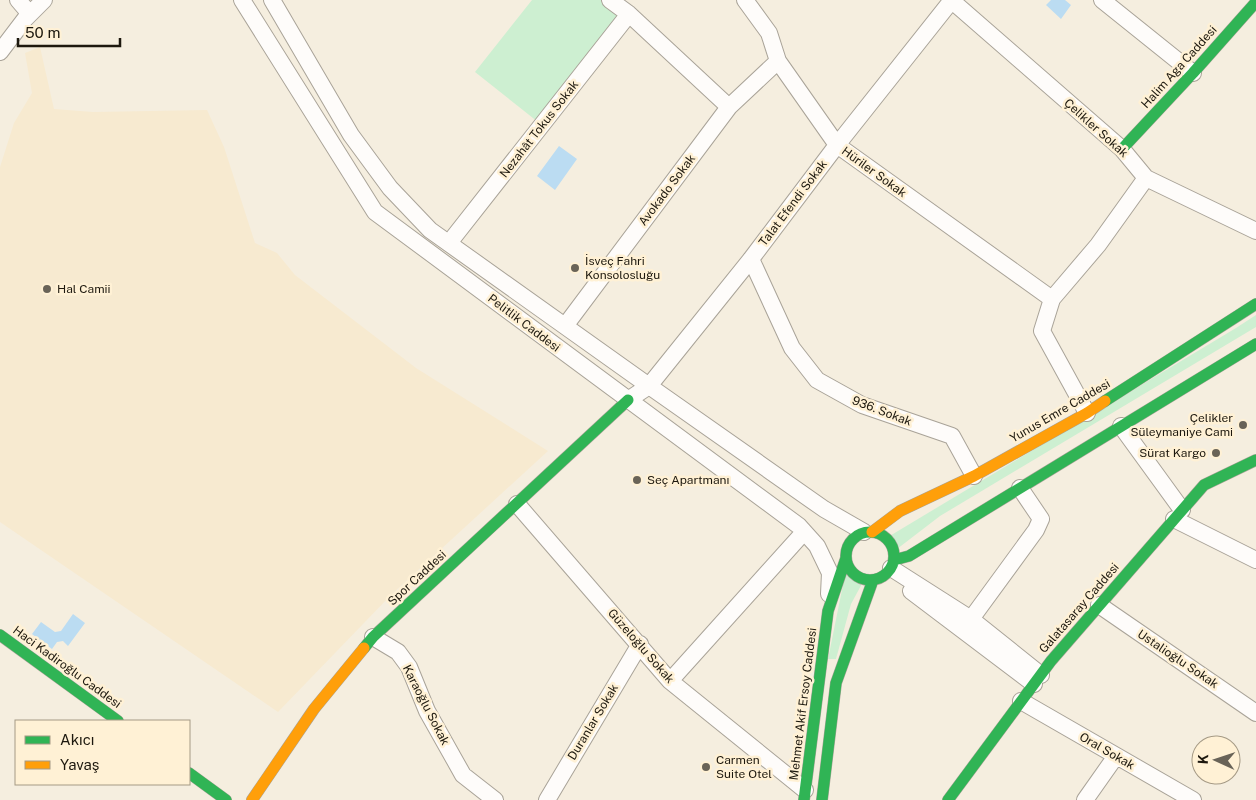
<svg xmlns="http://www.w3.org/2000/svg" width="1256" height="800" font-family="'Public Sans',sans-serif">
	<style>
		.built { fill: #f7ead0 }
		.green { fill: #cdefd1 }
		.water { fill: #bbdcf2 }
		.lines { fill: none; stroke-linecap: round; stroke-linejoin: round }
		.street-casing { stroke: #a9a398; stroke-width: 18 }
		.fast-casing { stroke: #a9a398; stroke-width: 12 }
		.slow-casing { stroke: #a9a398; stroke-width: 12 }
		.street { stroke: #fefcfa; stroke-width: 16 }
		.fast { stroke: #30b455; stroke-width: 11 }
		.slow { stroke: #ff9f0a; stroke-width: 11 }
		.poi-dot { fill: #696357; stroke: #fff1d5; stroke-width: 2 }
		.labels { text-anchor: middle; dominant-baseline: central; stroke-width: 5; stroke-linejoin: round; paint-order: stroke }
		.street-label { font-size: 12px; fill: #1d180e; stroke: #fff1d5 }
		.poi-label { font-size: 12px; fill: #1d180e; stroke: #fff1d5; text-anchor: start }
	</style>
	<rect width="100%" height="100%" fill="#f5eedf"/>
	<path class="built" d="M40 47 54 109 93 112 207 110 224 147 255 243 277 253 295 275 416 368 548 451 391 595 278 712 0 522V167L14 123 32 93 25 53Z"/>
	<path class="green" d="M532 0H604L623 15 538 122 475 72Z
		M1256 315V327L940 516 897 549 888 537 1236 328Z
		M845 575 864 580 851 604 836 659H828Z"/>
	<path class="water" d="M1051 0H1065L1071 5 1061 19 1046 5Z
		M559 146 577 159 555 190 537 176Z
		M73 614 85 623 68 646 63 641 57 642 52 649 32 634 41 622 55 632 61 631Z"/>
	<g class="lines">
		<g class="street-casing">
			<path id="street" d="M18 0 30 14
				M242 0 375 212 799 526 817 546 830 573 829 594
				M272 0 351 135 390 188 430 230 649 386 824 509 864 532
				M610 0 629 14 729 107
				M745 0 769 33 778 61 837 145 1052 299
				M951 0 1122 149 1146 178 1256 231
				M1102 0 1193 73
				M0 52 25 19 44 0
				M449 243 629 14
				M751 259 792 348 817 380 862 405 952 436 974 476
				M565 326 729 107 778 61
				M628 400 649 386 751 259 837 145 952 0
				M1087 413 1042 331 1052 299 1098 245 1146 178
				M1121 426 1182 510
				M517 504 670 681 805 790
				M1174 519 1256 560
				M891 568 971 619 1041 675
				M911 591 1034 684
				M1099 605 1256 713
				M971 619 1036 530 1041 519 1020 488
				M373 637 398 652 409 667 427 711 463 775 495 800
				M670 681 804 532
				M1021 701 1193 800
				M547 800 640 644
				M1085 800 1116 756"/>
		</g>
		<g class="fast-casing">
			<path id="fast" d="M1122 149 1193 73 1256 2
				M1105 401 1256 304
				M846 556a24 24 0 1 1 48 0a24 24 0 1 1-48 0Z
				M894 560 909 556 1256 344
				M0 635 118 721
				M364 648 373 637 628 400
				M189 773 226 800
				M804 800 828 611 846 558
				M822 800 836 683 873 580
				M948 800 1051 661 1204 485 1256 460"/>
		</g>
		<g class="slow-casing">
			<path id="slow" d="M872 532 900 511 974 476 1087 413 1105 401
				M252 800 314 709 364 648"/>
		</g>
		<use href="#street" class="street"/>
		<use href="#fast" class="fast"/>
		<use href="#slow" class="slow"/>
	</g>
	<g class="poi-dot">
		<circle cx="575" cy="268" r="5"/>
		<circle cx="47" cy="289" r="5"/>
		<circle cx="1243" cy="425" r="5"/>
		<circle cx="1216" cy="453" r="5"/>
		<circle cx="637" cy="480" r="5"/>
		<circle cx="706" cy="767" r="5"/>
	</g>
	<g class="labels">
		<g class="street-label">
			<text transform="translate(1179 67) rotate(-48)">Halim Aga Caddesi</text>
			<text transform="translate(1096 128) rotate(42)">Çelikler Sokak</text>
			<text transform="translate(539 129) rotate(-52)">Nezahât Tokus Sokak</text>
			<text transform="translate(874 172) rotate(36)">Hüriler Sokak</text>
			<text transform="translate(667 190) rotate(-53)">Avokado Sokak</text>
			<text transform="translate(793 203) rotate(-53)">Talat Efendi Sokak</text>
			<text transform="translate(524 323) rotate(37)">Pelitlik Caddesi</text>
			<text transform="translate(882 411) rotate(21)">936. Sokak</text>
			<text transform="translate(1060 411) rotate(-30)">Yunus Emre Caddesi</text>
			<text transform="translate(417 578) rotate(-43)">Spor Caddesi</text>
			<text transform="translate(1079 608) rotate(-49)">Galatasaray Caddesi</text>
			<text transform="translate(641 646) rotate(49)">Güzeloğlu Sokak</text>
			<text transform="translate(1178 659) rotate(34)">Ustalioğlu Sokak</text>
			<text transform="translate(67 667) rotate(36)">Haci Kadiroğlu Caddesi</text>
			<text transform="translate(803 704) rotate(-83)">Mehmet Akif Ersoy Caddesi</text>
			<text transform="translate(426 705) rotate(63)">Karaoğlu Sokak</text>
			<text transform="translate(593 722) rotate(-59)">Duranlar Sokak</text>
			<text transform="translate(1107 751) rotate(30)">Oral Sokak</text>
		</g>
		<g class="poi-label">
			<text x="585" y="261">İsveç Fahri<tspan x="585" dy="14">Konsolosluğu</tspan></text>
			<text x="57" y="289">Hal Camii</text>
			<text x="1233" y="418" text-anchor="end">Çelikler<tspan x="1233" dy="14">Süleymaniye Cami</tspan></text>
			<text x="1206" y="453" text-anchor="end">Sürat Kargo</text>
			<text x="647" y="480">Seç Apartmanı</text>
			<text x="716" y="760">Carmen<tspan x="716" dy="14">Suite Otel</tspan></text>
		</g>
	</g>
	<rect x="15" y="720" width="175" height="65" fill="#fff1d5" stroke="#a59a85"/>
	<rect x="25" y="736" width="25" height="8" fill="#30b455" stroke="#a59a85"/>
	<text x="60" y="745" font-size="15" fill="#1d180e">Akıcı</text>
	<rect x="25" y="761" width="25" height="8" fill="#ff9f0a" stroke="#a59a85"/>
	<text x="60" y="770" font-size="15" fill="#1d180e">Yavaş</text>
	<g transform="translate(1216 760) rotate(273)"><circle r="24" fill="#fff1d5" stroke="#a59a85"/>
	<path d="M0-4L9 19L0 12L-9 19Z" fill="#696357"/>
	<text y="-8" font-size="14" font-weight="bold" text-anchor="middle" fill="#1d180e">K</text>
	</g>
	<path d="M18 38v8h102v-8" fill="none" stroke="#1d180e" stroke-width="2.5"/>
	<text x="25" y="38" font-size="15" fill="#1d180e" stroke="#fff1d5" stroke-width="4" paint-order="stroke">50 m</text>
</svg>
